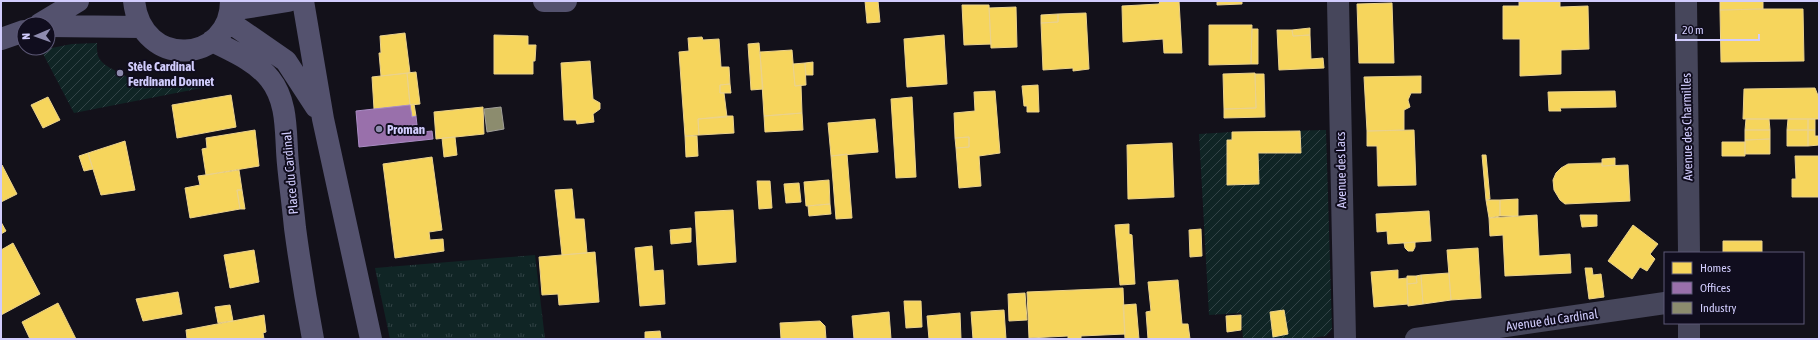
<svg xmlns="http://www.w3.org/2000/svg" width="1820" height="340" font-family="'Asap Condensed',sans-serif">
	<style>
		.grass { fill: url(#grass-tufts) }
		.garden { fill: url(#garden-furrows) }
		.homes { fill: #f6d55c; stroke: #ebd28c }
		.offices { fill: #9970ab; stroke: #aa8cc4 }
		.industry { fill: #8c8c6e; stroke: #a19f99 }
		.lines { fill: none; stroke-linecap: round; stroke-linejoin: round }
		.street { stroke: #46465b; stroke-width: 22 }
		.secondary { stroke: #54526e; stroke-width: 22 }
		.poi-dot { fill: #8e8bae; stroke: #100d1e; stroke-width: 1.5 }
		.labels { text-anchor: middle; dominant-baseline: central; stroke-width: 4; stroke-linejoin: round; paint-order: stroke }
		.poi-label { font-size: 13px; font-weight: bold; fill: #d1ccfd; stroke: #100d1e; text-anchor: start }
		.street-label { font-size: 13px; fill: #d1ccfd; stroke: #100d1e }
	</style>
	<defs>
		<pattern id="grass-tufts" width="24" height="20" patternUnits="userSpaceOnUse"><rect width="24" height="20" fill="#102525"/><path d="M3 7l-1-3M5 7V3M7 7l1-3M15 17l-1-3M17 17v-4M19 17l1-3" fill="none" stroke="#324346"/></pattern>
		<pattern id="garden-furrows" width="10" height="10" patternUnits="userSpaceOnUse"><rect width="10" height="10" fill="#102525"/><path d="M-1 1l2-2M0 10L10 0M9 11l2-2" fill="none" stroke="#324346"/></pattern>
	</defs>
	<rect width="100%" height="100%" fill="#13111a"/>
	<path class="grass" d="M535 255 545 339H390L375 268Z"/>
	<path class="garden" d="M97 43C97 47 97 53 98 56 101 63 108 67 114 70 143 88 176 89 207 80L217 85 74 113 41 50 72 44Z
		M1326 130 1332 329 1326 336 1304 339H1243L1241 313 1209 315 1199 134 1232 132Z"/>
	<path class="homes" d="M865 1H878L880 22 867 23Z
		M1160 1H1179L1182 53H1164L1163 39 1123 42 1122 6 1159 4Z
		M1217 1H1242V4L1217 5Z
		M1519 1H1560V7L1588 6 1589 49 1561 50V74L1520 76V39H1503V6H1519Z
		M1720 1H1763V9L1720 10Z
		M1392 3 1394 63H1359L1357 4Z
		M962 5H989L991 44 964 45Z
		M1016 7 1017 47 991 48 989 8Z
		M1763 9H1803L1804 61 1721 62 1720 10Z
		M1086 13 1089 69 1073 71V68L1043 70 1041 23 1058 22V14Z
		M1058 14V22L1041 23V15Z
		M1209 25H1252L1251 64 1209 65Z
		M1310 28V35L1293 36 1292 30Z
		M1252 29H1258V64H1251Z
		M1277 30H1292L1293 36 1310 35 1311 59 1323 58 1324 68 1279 70Z
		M405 33 410 73 381 76 379 53H381L380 36Z
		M494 35 528 36V45H536L535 61H533V74H494Z
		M944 35 947 84 907 87 904 39Z
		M702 37 703 40 719 39 721 67H729L730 84 720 85V93H724L727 117 698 119 699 135 685 136 679 52 689 51 688 38Z
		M759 43 763 89 751 90 748 44Z
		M792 50 795 86 801 85 802 113 764 116 760 52Z
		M590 61 593 99 600 103V109L593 114 594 122 577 124 576 120H564L561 63Z
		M813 62V75H806L805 63Z
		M805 63 806 85 795 86 793 64Z
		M416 72 420 104 410 105 407 73Z
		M407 73 410 105 374 109 372 77Z
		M1255 73 1256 108 1224 109 1223 74Z
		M1255 74H1264L1265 117 1224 118V109L1256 108Z
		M1421 76V93H1411L1408 100 1410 107 1404 110V130L1367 131 1364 77Z
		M730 84 731 93H720V85Z
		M1038 85 1039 112H1027V106H1024L1022 86Z
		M1815 88 1819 98V119H1743L1744 89Z
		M995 91 1000 153 979 156 981 186 959 188 956 148 969 147V137L955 138 954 113 975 111 974 92Z
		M1615 91 1616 107 1560 108 1561 111H1549L1548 92Z
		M231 95 236 127 177 138 172 105Z
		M48 97 60 120 43 128 31 105Z
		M912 97 916 177 896 178 891 99Z
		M414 104 416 116 412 117 410 105Z
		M483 107 484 134 436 139 434 112Z
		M802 113 803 130 765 132 764 116Z
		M727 116H733L734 133 699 135 698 119Z
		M875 119 878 152 831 156 828 123Z
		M1746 119H1769L1770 130H1745Z
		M1788 119H1808V130H1787Z
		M1808 119H1815V130H1808Z
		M255 130 259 166 206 175 202 149 207 148 206 138Z
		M1414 130 1416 185 1378 186 1377 146H1367V131Z
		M1745 130H1770V139L1745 140Z
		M1787 130H1808V146H1787Z
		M1808 130H1815V136H1819V145L1808 146Z
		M1300 131 1301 153H1258L1259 184 1227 185V140H1232V132Z
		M685 136H697L698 156 686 157Z
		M455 137 457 155 444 157 442 138Z
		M969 137V147L956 148 955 138Z
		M1770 139V154H1745V140Z
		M125 141 135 190 101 195 88 153Z
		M1722 142H1745V156H1722Z
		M1172 143 1174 197 1128 199 1127 145Z
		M88 153 93 169 84 171 79 156Z
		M847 154 852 218 836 219 831 156Z
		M1482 155H1486L1490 199 1486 200Z
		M1795 156H1819V197H1792V179H1796Z
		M432 157 442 230 429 232 430 240 443 239 444 251 395 258 383 164Z
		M1615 158V165L1602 166V159Z
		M1602 163V166L1628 165 1630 201 1565 204 1560 200 1554 190 1553 180 1556 173 1561 168 1568 164Z
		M2 165 17 194 1 202V166Z
		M239 170 242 190H237L240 209 190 218 185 188 200 185 198 176Z
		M829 180 830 204 806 206 804 182Z
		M757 181H770L772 208 759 209Z
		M799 183 801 202 786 203 784 184Z
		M572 189 575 219H584L587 253 562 255 555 190Z
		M237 190H242L245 209H240Z
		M1518 199V216H1500V200Z
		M1486 200H1500V216L1489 218Z
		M830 204 831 214 809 216 808 206Z
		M733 210 736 262 698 265 695 212Z
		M1429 211 1431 241 1388 244 1387 231 1377 232 1376 214Z
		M1537 215 1539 256 1570 254 1571 273 1505 276 1503 235 1490 236 1489 218Z
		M1580 215H1597V226L1582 227Z
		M1 222 6 231 1 234Z
		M1129 224V234L1132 235 1135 284 1120 285 1115 225Z
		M1633 225 1658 244 1650 254 1655 259 1647 271 1640 267 1632 279 1608 261Z
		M691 228V242L671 244 670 230Z
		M1201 229 1202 256 1190 257 1189 230Z
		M1723 241H1762V253H1723Z
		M1415 242V247L1413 251H1408L1405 248 1404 243Z
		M13 243 40 294 1 315V250Z
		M652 246 654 271 663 270 665 304 640 306 635 248Z
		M1478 248 1481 298 1451 300 1447 250Z
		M254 250 259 282 230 288 224 255Z
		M595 252 599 302 559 305 558 294 542 295 539 257Z
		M1585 268H1592L1593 275 1601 274 1604 297 1589 299Z
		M1398 270V279L1407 278 1408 304 1374 307 1371 272Z
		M1449 273 1451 300 1423 304 1421 275Z
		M1421 275 1423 304 1408 306 1407 284 1417 283 1416 276Z
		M1407 276H1416L1417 283 1407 284Z
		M1178 280 1182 324H1188L1190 339H1148L1146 312 1151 311 1148 282Z
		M1123 288 1125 334 1081 336V339H1068V336L1029 338 1027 292Z
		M178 292 182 314 143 321 136 299Z
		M1025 293 1027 320 1009 321 1008 294Z
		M904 301H921L922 327 906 328Z
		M58 303 76 339H30L22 322Z
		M1136 304 1139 339H1125L1123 305Z
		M230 305 233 321 218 323 215 307Z
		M1004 310 1006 339H973L971 312Z
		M1284 310 1288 334 1273 337 1270 312Z
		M889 312 891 339H854L852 316Z
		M960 313 961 339H929L927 316Z
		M264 315 266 332 263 333 264 339H187L186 330Z
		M1241 315V330L1227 332 1226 316Z
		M820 321 825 326 826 339H781L780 323Z
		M660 331 661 339H645V332Z"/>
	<path class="offices" d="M410 105 412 117 416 116 417 125H412L413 133 432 131 433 139 359 147 356 111Z"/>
	<path class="industry" d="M501 107 504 129 487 132 484 109Z"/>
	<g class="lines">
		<path class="street" d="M1338 1 1345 339
			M1686 1 1689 253
			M1689 323V339
			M1416 339 1665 303"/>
		<path class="secondary" d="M134 1C142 71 231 63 231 1
			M303 1 323 119 371 339
			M544 1H566
			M231 10 288 1
			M228 21 286 61 316 107
			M40 24 78 1
			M48 26 141 27
			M1 39 24 31
			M212 41C232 51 256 61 270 79 289 103 285 136 288 164 290 185 293 207 295 228 300 265 306 302 313 339"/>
	</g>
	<g class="poi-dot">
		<circle cx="120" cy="73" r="4"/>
		<circle cx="379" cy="129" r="4"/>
	</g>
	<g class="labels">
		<g class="poi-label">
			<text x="128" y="66">Stèle Cardinal<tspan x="128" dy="15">Ferdinand Donnet</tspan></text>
			<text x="387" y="129">Proman</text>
		</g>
		<g class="street-label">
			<text transform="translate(1687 127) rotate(-91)">Avenue des Charmilles</text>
			<text transform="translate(1341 170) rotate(-91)">Avenue des Lacs</text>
			<text transform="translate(290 173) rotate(-95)">Place du Cardinal</text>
			<text transform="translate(1552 320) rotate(-8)">Avenue du Cardinal</text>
		</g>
	</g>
	<rect width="1820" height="340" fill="none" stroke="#d1ccfd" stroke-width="4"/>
	<rect x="1664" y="252" width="140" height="72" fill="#100d1e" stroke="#5d5977"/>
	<rect x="1672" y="262" width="20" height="12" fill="#f6d55c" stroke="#5d5977"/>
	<text x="1700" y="272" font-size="12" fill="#d1ccfd">Homes</text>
	<rect x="1672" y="282" width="20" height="12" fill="#9970ab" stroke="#5d5977"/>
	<text x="1700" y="292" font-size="12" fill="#d1ccfd">Offices</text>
	<rect x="1672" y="302" width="20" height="12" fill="#8c8c6e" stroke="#5d5977"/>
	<text x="1700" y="312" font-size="12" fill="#d1ccfd">Industry</text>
	<g transform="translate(36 36) rotate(268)"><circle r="19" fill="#100d1e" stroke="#5d5977"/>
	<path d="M0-3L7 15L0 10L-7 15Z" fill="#8e8bae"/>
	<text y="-6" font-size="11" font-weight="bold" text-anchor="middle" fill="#d1ccfd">N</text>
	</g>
	<path d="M1676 34v6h83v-6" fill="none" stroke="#d1ccfd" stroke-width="2"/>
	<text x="1682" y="34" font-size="12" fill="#d1ccfd" stroke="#100d1e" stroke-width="3" paint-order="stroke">20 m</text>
</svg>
